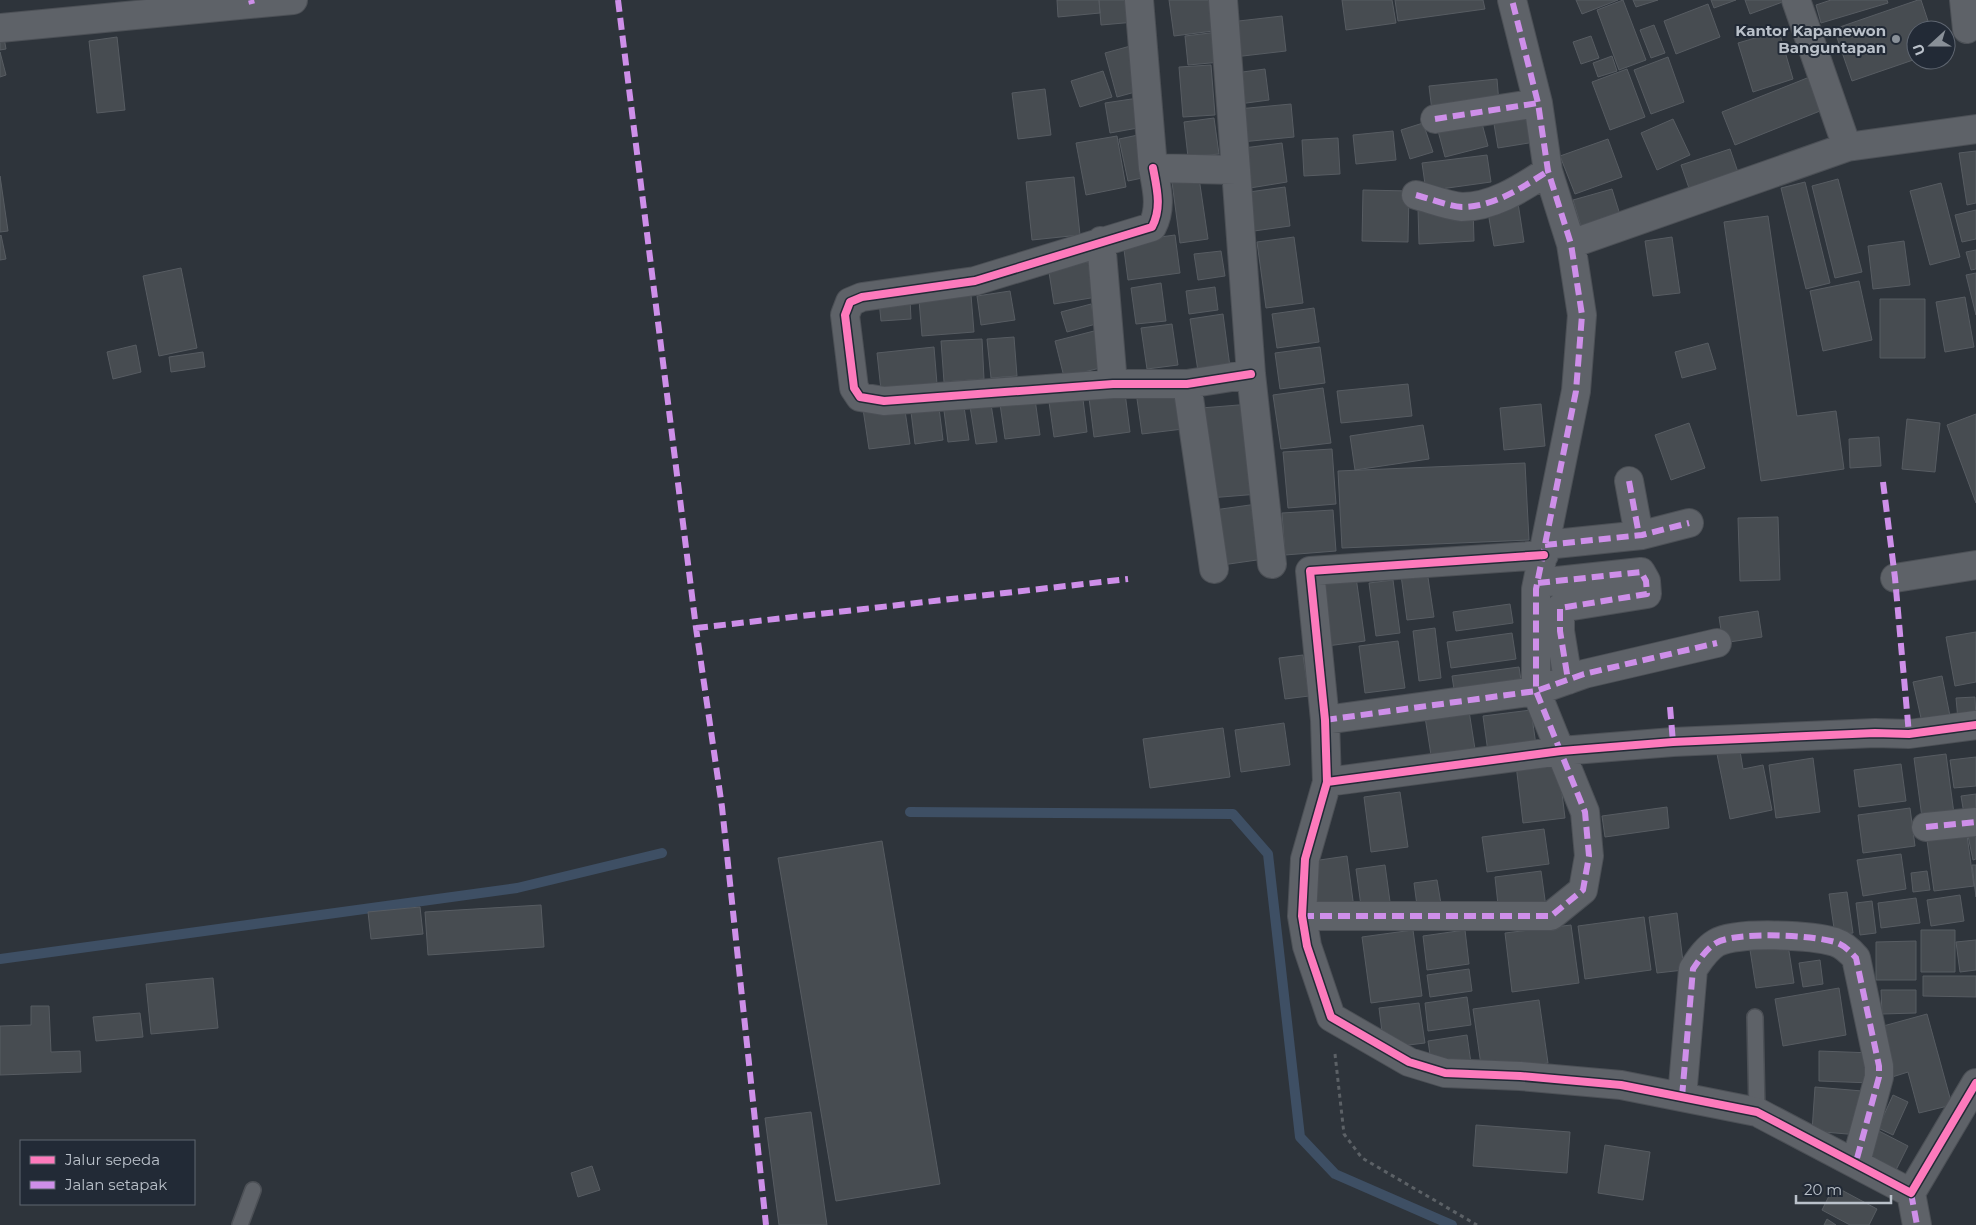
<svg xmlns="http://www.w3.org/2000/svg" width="1976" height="1225" font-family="Montserrat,sans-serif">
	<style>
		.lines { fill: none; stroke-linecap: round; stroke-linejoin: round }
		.stream { stroke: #3e4f64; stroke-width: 10 }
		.building { fill: #474c51; stroke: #575c62 }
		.service-casing { stroke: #4c5056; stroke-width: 18 }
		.minor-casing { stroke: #4c5056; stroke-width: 30 }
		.path { stroke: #5c6166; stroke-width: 3; stroke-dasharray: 4 4; stroke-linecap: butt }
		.service { stroke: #5e6268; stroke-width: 15 }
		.minor { stroke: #5e6268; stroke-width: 28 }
		.quiet { stroke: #ce8fe9; stroke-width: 6; stroke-dasharray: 12 6; stroke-linecap: butt }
		.cycleway-casing { stroke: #222a36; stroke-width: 11 }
		.cycleway { stroke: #fd7abc; stroke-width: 8 }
		.poi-dot { fill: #899098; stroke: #222a36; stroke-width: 2 }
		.labels { text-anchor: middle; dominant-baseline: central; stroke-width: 4; stroke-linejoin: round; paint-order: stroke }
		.poi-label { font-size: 15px; font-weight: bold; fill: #bac1ca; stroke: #222a36; text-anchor: end }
	</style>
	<rect width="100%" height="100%" fill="#2e343b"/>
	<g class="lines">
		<path class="stream" d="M910 812 1233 814 1268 854 1300 1137 1335 1174 1452 1225
			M0 959 517 888 662 853"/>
	</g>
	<path class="building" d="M1057 0H1099L1100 13 1058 17Z
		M1099 0H1133L1135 22 1101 25Z
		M1169 0H1217L1221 30 1174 36Z
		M1342 0H1392L1396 23 1346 30Z
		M1395 0H1483L1485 9 1398 21Z
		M1576 0H1618L1582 14Z
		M1623 0 1646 60 1619 70 1597 10Z
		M1633 0H1658L1636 7Z
		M1711 0H1736L1714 8Z
		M1745 0H1788L1750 14Z
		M1831 0H1887L1888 3 1821 23 1816 5Z
		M1918 0H1921L1931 30H1916V59L1852 81 1834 29Z
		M1708 4 1720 37 1676 54 1664 21Z
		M1282 16 1286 51 1234 57 1230 22Z
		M1654 25 1665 53 1651 58 1640 30Z
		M1779 31 1793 79 1753 92 1738 43Z
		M0 32H3L6 49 0 50Z
		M1218 32 1221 62 1188 65 1185 36Z
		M1591 36 1599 58 1581 64 1573 42Z
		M117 37 125 110 97 113 89 41Z
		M1134 45 1146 89 1117 97 1105 53Z
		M0 52 6 75 0 77Z
		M1612 56 1617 71 1598 77 1593 63Z
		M1668 57 1684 102 1651 114 1634 70Z
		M1211 65 1215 115 1183 117 1179 67Z
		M1265 69 1269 100 1239 104 1235 73Z
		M1627 69 1645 117 1610 130 1592 82Z
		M1103 71 1112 97 1080 107 1071 81Z
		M1812 76 1825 109 1735 145 1722 112Z
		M1497 79 1499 103 1432 111 1429 86Z
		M1045 89 1051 135 1018 139 1012 93Z
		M1145 97 1149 126 1110 133 1105 103Z
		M1291 104 1294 137 1241 142 1238 109Z
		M1529 111 1535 142 1498 148 1493 118Z
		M1480 116 1488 146 1445 157 1437 127Z
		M1214 118 1219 154 1188 157 1184 122Z
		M1673 119 1690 155 1657 170 1641 133Z
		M1423 123 1433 152 1410 159 1401 130Z
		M1393 131 1396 160 1356 164 1353 135Z
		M1138 135 1147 177 1128 181 1119 139Z
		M1117 136 1126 187 1086 195 1076 143Z
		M1338 138 1340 174 1304 176 1302 140Z
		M1608 139 1622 177 1575 194 1560 156Z
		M1282 143 1287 182 1250 188 1244 148Z
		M1730 149 1741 181 1692 197 1681 165Z
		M1976 151V203L1967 205 1959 153Z
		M1487 155 1491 182 1426 191 1422 163Z
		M0 176 8 231 0 232Z
		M1074 177 1080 235 1032 240 1026 182Z
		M1199 178 1208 239 1180 243 1172 182Z
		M1838 179 1862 272 1835 278 1812 186Z
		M1805 182 1830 283 1806 289 1781 188Z
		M1941 183 1960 257 1930 265 1910 191Z
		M1285 187 1290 226 1254 231 1249 192Z
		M1612 189 1621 218 1582 230 1573 200Z
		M1363 190 1409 191 1408 242 1362 241Z
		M1518 203 1524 242 1494 246 1487 207Z
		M1473 207 1474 241 1419 244 1418 209Z
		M1976 210V239L1962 242 1955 215Z
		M1768 216 1797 416 1836 411 1844 469 1761 481 1724 222Z
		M1 235 6 259 0 260V236Z
		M1175 235 1180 273 1128 280 1123 242Z
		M1294 237 1303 303 1266 308 1257 242Z
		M1672 237 1680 293 1653 296 1645 241Z
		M1904 241 1910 285 1873 289 1868 246Z
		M1976 250V269L1971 270 1966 252Z
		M1221 251 1225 276 1198 280 1194 254Z
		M1092 259 1097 297 1054 304 1048 266Z
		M181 268 197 348 159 356 143 276Z
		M1976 273V315L1966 275Z
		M1859 281 1872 340 1823 351 1810 291Z
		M1161 283 1166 321 1136 324 1131 288Z
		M1215 287 1218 310 1189 314 1186 291Z
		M1010 291 1015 320 981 325 977 296Z
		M971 295 974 332 922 336 919 300Z
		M1965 297 1974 347 1945 352 1936 302Z
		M910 299 911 319 881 321 879 301Z
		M1880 299H1925V358H1880Z
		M1091 304 1096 324 1067 332 1061 312Z
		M1314 308 1319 342 1277 348 1272 314Z
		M1223 314 1230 367 1198 371 1190 319Z
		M1172 324 1178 365 1147 369 1141 328Z
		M1094 331 1104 367 1064 377 1055 341Z
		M1014 337 1017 376 991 378 987 339Z
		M982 339 984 379 944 382 941 341Z
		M1708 343 1716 369 1682 378 1675 352Z
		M136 345 141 372 113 379 107 352Z
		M934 347 937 384 881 390 877 353Z
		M1320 347 1325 383 1280 389 1275 353Z
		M203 352 205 367 171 372 169 357Z
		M1408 384 1412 416 1341 423 1337 391Z
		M1124 385 1130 432 1094 437 1088 390Z
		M1178 386 1183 429 1142 434 1136 392Z
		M1323 388 1331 443 1281 449 1273 395Z
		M1082 391 1087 432 1054 437 1048 395Z
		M1034 392 1040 435 1005 439 999 397Z
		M990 398 997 442 976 444 969 400Z
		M938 400 943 440 915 444 910 404Z
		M963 400 969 440 948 442 943 403Z
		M904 404 910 444 869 449 863 409Z
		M1251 404 1259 494 1209 498 1201 408Z
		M1541 404 1545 446 1504 450 1500 408Z
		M1976 414V503L1947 425Z
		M1907 419 1940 423 1935 472 1902 469Z
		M1689 423 1705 468 1671 480 1655 435Z
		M1423 425 1429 459 1355 470 1350 436Z
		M1879 437 1881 466 1850 468 1849 439Z
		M1332 449 1336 504 1288 508 1283 452Z
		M1525 463 1529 540 1342 548 1338 471Z
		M1257 504 1264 559 1222 565 1214 510Z
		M1333 510 1336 551 1285 555 1282 513Z
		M1778 517 1780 580 1740 581 1738 518Z
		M1355 570 1365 641 1327 646 1317 575Z
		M1427 571 1434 617 1407 620 1401 575Z
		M1393 580 1400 633 1376 636 1369 583Z
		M1510 604 1513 623 1456 631 1453 612Z
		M1758 611 1762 637 1723 643 1719 617Z
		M1435 628 1441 678 1419 681 1413 631Z
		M1976 632V682L1955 686 1946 637Z
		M1512 633 1516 659 1451 668 1447 642Z
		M1398 641 1405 688 1365 693 1359 646Z
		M1303 655 1309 696 1285 699 1279 658Z
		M1519 667 1522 687 1455 696 1452 676Z
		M1942 676 1951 721 1923 727 1913 682Z
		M1975 697 1976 719 1958 720 1956 698Z
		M1531 710 1536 745 1488 752 1483 716Z
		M1469 711 1475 749 1431 755 1425 717Z
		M1284 723 1290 765 1241 772 1235 730Z
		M1223 728 1230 777 1150 788 1143 739Z
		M1739 745 1743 769 1763 765 1772 810 1730 819 1716 749Z
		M1946 754 1955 821 1923 825 1914 758Z
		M1976 757V786L1954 788 1950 760Z
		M1813 758 1820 812 1776 818 1769 765Z
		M1558 760 1565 818 1523 823 1516 765Z
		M1901 764 1906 801 1859 807 1854 770Z
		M1400 792 1408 847 1371 852 1364 797Z
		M1976 794V819L1965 820 1961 796Z
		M1667 807 1669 828 1605 837 1602 816Z
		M1910 808 1915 846 1863 853 1858 815Z
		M1976 824V859L1973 860 1966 826Z
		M1966 828 1974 886 1934 891 1926 833Z
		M1544 829 1549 864 1487 872 1482 837Z
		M882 841 940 1184 836 1201 778 858Z
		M1901 854 1906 889 1863 896 1857 860Z
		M1347 856 1354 908 1313 913 1306 862Z
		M1385 865 1391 909 1362 913 1356 869Z
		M1972 865H1976V897Z
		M1541 871 1546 907 1499 914 1495 877Z
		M1927 871 1930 890 1913 892 1911 873Z
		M1437 880 1442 910 1418 913 1414 883Z
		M1847 892 1853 933 1835 935 1829 894Z
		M1960 895 1964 921 1931 926 1927 900Z
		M1916 898 1920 923 1881 928 1878 903Z
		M1872 901 1876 933 1860 935 1856 903Z
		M541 905 544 947 428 955 425 912Z
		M420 907 423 934 371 939 368 912Z
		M1677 913 1684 970 1657 973 1649 917Z
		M1644 917 1651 970 1585 979 1578 926Z
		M1571 925 1579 983 1512 992 1505 933Z
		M1413 930 1422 996 1371 1003 1362 937Z
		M1465 930 1469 964 1427 970 1423 936Z
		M1921 930H1955V972H1921Z
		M1976 940V970L1960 972 1956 942Z
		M1916 941V980H1876V942Z
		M1788 945 1794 983 1756 988 1750 950Z
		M1820 960 1823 984 1803 987 1799 963Z
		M1469 969 1472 991 1430 997 1427 975Z
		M1923 976H1976V997L1923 996Z
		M213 978 218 1028 151 1034 146 984Z
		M1839 988 1846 1035 1783 1046 1775 999Z
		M1881 990H1916V1013L1882 1014Z
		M1467 997 1471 1025 1428 1031 1425 1003Z
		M1539 1000 1548 1063 1482 1072 1473 1009Z
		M1419 1003 1425 1043 1384 1048 1379 1008Z
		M31 1006H49L51 1052 80 1051 81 1072 0 1075V1026L31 1025Z
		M140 1013 143 1037 96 1041 93 1017Z
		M1927 1014 1952 1105 1919 1113 1908 1072 1889 1078 1876 1028Z
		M1467 1035 1471 1063 1432 1068 1428 1041Z
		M1819 1051 1873 1053 1872 1083 1819 1081Z
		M1815 1087 1862 1091 1859 1135 1812 1131Z
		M1893 1095 1908 1102 1893 1135 1878 1128Z
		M811 1112 827 1225H779L765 1118Z
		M1476 1125 1570 1132 1567 1173 1473 1166Z
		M1879 1131 1908 1146 1892 1178 1863 1163Z
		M1605 1145 1650 1152 1643 1200 1598 1193Z
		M592 1166 600 1190 578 1197 571 1173Z
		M1834 1186 1877 1209 1869 1225H1850L1822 1210Z
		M1827 1219 1836 1225H1824Z"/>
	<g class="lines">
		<g class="service-casing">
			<path id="service" d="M1755 1017 1757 1112
				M240 1225 253 1190"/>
		</g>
		<g class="minor-casing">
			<path id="minor" d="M1139 0 1153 168 1236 170 1251 374 1272 564
				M1223 0 1236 170
				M1796 0 1847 147
				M1964 0 1967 29
				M0 28 293 0
				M1435 119 1538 103
				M1153 168C1157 189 1162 208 1152 227L975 281 862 297 850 302 845 315 854 388 860 397 884 401 1113 384H1187L1251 374
				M1416 195C1431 199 1448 206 1462 207 1494 207 1523 187 1548 171
				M1101 241 1113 384
				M1571 244 1847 147 1976 129
				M1187 384 1214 569
				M1629 481 1639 535
				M1545 545 1642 535 1689 523
				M1544 555 1310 571 1325 720 1327 782 1305 859 1302 916 1307 946 1331 1017 1409 1062 1445 1073 1520 1076 1621 1085 1757 1112 1911 1193 1976 1083
				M1895 578 1976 565
				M1538 583 1641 572 1646 581 1647 594 1560 608V631L1568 680
				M1325 720 1536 691 1584 674 1717 643
				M1327 782 1561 751 1673 742 1875 733 1909 734 1976 725
				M1926 827 1976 822
				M1302 916H1551L1583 890 1589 856 1585 812 1536 691V589L1576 391 1582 315 1571 244 1548 171 1538 103 1512 0
				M1682 1097 1693 969C1700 959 1706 949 1716 943 1736 931 1812 935 1835 942 1844 945 1850 951 1856 958L1879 1066V1077L1856 1162
				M1911 1193 1917 1225"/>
		</g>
		<path class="path" d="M1335 1054 1344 1134 1362 1158 1477 1225"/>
		<use href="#service" class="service"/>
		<use href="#minor" class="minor"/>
		<path class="quiet" d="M251 0 252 4
			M618 0 696 628 722 807 766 1225
			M1435 119 1538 103
			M1416 195C1431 199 1448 206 1462 207 1494 207 1523 187 1548 171
			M1629 481 1639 535
			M1883 482 1895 578 1909 734
			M1545 545 1642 535 1689 523
			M1538 583 1641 572 1646 581 1647 594 1560 608V631L1568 680
			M696 628 1128 579
			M1670 707 1673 742
			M1325 720 1536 691 1584 674 1717 643
			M1926 827 1976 822
			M1302 916H1551L1583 890 1589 856 1585 812 1536 691V589L1576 391 1582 315 1571 244 1548 171 1538 103 1512 0
			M1682 1097 1693 969C1700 959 1706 949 1716 943 1736 931 1812 935 1835 942 1844 945 1850 951 1856 958L1879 1066V1077L1856 1162
			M1911 1193 1917 1225"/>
		<g class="cycleway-casing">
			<path id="cycleway" d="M1153 168C1157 189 1162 208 1152 227L975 281 862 297 850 302 845 315 854 388 860 397 884 401 1113 384H1187L1251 374
				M1544 555 1310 571 1325 720 1327 782 1305 859 1302 916 1307 946 1331 1017 1409 1062 1445 1073 1520 1076 1621 1085 1757 1112 1911 1193 1976 1083
				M1327 782 1561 751 1673 742 1875 733 1909 734 1976 725"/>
		</g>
		<use href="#cycleway" class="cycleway"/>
	</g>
	<circle class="poi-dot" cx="1896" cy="39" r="5"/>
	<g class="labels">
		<g class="poi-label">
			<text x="1886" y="30">Kantor Kapanewon<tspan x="1886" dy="17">Banguntapan</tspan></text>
		</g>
	</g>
	<rect x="20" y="1140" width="175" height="65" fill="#222a36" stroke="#5f6671"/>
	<rect x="30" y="1156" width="25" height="8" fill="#fd7abc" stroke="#5f6671"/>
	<text x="65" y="1165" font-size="15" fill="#bac1ca">Jalur sepeda</text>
	<rect x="30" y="1181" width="25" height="8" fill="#ce8fe9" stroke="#5f6671"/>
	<text x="65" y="1190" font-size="15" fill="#bac1ca">Jalan setapak</text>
	<g transform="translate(1931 45) rotate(249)"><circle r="24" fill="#222a36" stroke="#5f6671"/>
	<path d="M0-4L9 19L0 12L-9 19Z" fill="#899098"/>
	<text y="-8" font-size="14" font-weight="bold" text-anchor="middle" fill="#bac1ca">U</text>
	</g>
	<path d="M1796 1195v8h95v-8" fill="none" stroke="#bac1ca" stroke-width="2.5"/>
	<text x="1804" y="1195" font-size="15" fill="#bac1ca" stroke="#222a36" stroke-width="4" paint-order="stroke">20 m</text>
</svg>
